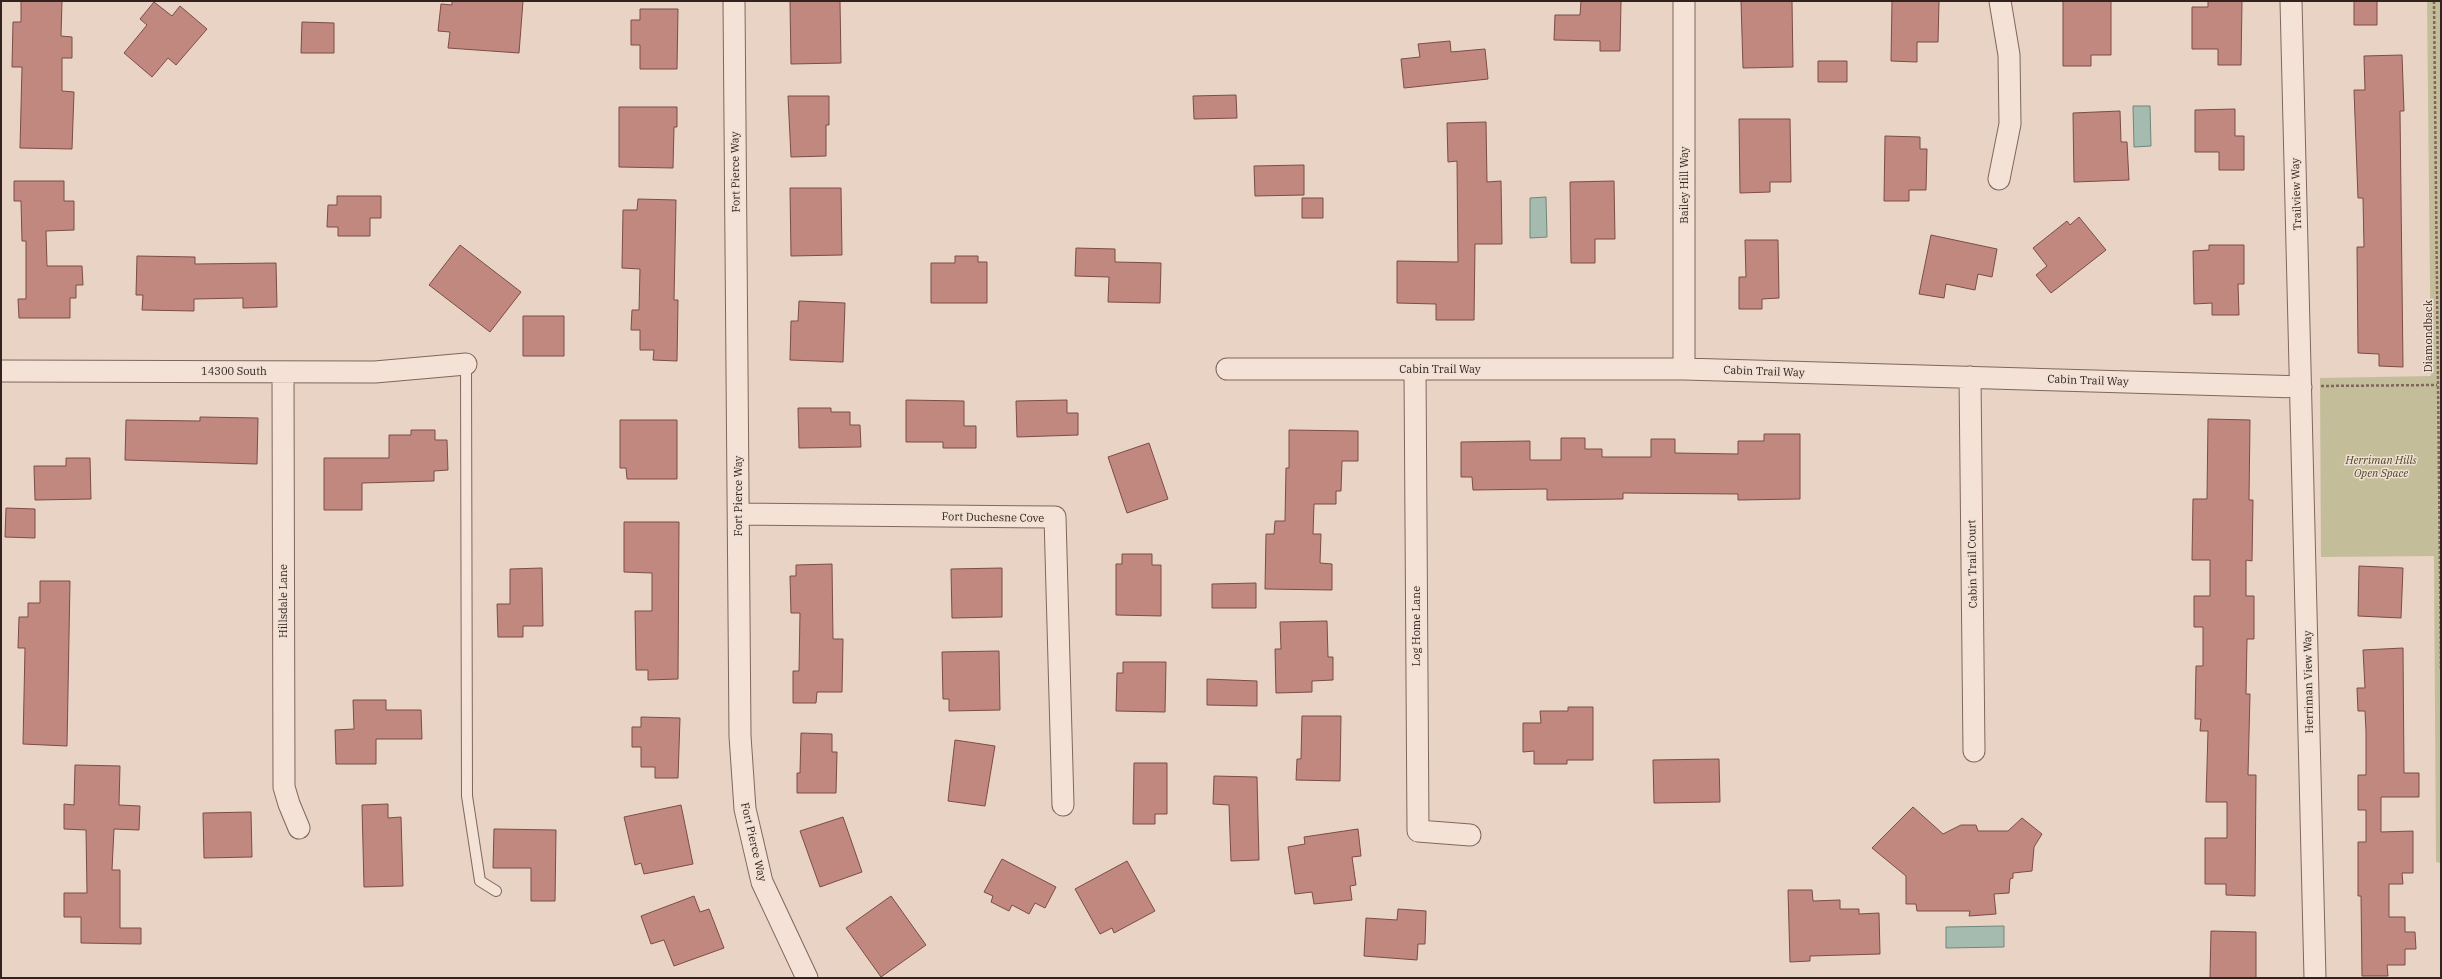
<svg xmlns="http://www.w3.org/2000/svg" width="2442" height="979" font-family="'IBM Plex Serif',serif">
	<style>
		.green { fill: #c4bd9a }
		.water { fill: #a5bbaf; stroke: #6e887a }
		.building { fill: #c1887f; stroke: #7c4c46 }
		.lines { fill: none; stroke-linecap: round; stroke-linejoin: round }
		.service-casing { stroke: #80665d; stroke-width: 12 }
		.minor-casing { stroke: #80665d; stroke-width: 23 }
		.path { stroke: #80665d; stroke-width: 2.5; stroke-dasharray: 3 2; stroke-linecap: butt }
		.service { stroke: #f4e2d6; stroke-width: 10 }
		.minor { stroke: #f4e2d6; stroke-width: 21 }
		.labels { text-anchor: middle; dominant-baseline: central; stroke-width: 3; stroke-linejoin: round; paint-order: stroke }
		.street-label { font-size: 11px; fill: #32231f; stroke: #f0dfd3 }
		.park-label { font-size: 11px; font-style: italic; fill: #4c4a28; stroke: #f0dfd3 }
	</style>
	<rect width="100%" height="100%" fill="#e8d3c4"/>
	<path class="green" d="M2427 1H2441V863L2436 862 2434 556 2321 557 2320 378 2431 376Z"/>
	<path class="water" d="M2133 106H2150L2151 146 2134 147Z
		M1546 197 1547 237 1530 238V198Z
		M2004 926V947L1946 948V927Z"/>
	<path class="building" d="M21 1H62L61 36 72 37V58H62V91L74 92 72 149 20 148 22 67H12L13 22H21Z
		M452 1H523L519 53 448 48 450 32 438 31 441 4 452 5Z
		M790 1H840L841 63 791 64Z
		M1581 1H1621L1620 51H1600V41L1554 40 1555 15H1580Z
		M1741 1H1792L1793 67 1743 68Z
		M1892 1H1939L1938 42H1917V62L1891 61Z
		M2063 1H2111V55H2091V66H2063Z
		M2208 1H2242L2241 65H2218V49H2192V7H2208Z
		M2354 1H2377V25H2354Z
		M154 2 172 16 180 6 207 29 176 65 168 58 152 77 124 53 147 25 140 19Z
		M640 9H678L677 69H640V45H631V20H640Z
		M302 22 334 23V53H301Z
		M1450 41 1451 52 1485 49 1488 79 1404 88 1401 59 1420 57 1418 44Z
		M2402 55 2404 111H2400L2403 367 2379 366V354L2358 353 2357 247H2364L2363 198H2358L2354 90H2365L2364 56Z
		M1818 61H1847V82H1818Z
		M1236 95 1237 118 1194 119 1193 96Z
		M788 96H829V125H826V156L791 157Z
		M619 107H677V127H674L673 168 619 167Z
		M2235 109V136H2244V170H2219V152H2195V110Z
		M2120 111 2121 142H2127L2129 180 2074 182 2073 113Z
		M1739 119H1790L1791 182H1770V192L1740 193Z
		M1486 122 1487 182 1501 181 1502 244H1475L1474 320H1436V304L1397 303V261L1458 262 1457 161 1448 162 1447 123Z
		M1885 136 1920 137V149H1927L1926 190H1909V201H1884Z
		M1304 165V195L1255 196 1254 166Z
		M14 181H64V201H74V230L46 231 47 266H82L83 285H76V298H70V318H19L18 299H26V241H22L21 201H14Z
		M1614 181 1615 239H1595V263H1571L1570 182Z
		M790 188H841L842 255 791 256Z
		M337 196H381V218H370V236H338V227H327L328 205H337Z
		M1302 198H1323V218H1302Z
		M638 199 676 200 674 300H678L677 361 653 360 654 350H640V330H631L632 310H639L640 269 622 268 623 210H637Z
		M2079 217 2106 250 2051 293 2036 275 2047 266 2033 248 2067 221 2070 225Z
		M1931 235 1997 249 1992 277 1978 274 1975 290 1946 284 1944 298 1919 294Z
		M1745 240H1778L1779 298 1762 299V309H1739V277H1746Z
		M460 245 521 292 490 332 429 285Z
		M2209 245H2244V284H2238L2239 315H2212V303L2194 304 2193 251 2209 250Z
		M1076 248 1115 249V262L1161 263 1160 303 1108 302 1109 277 1075 276Z
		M137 256 195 257V264L276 263 277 307 243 308V298L194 299V311L142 310 143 295H136Z
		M955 256H978V262H987V303H931V263H955Z
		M799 301 845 303 843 362 790 360 791 321H798Z
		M523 316H564V356H523Z
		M906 400 964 401V426H976V448H943V442H906Z
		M1067 400V413H1078V435L1017 437 1016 401Z
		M798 408H831V412H850V425H860L861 447 799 448Z
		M200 417 258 418 257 464 125 460 126 420 200 421Z
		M2208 419 2250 420 2249 500H2253L2252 561 2246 560V596H2254V639H2247L2246 694H2250L2248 775H2256L2255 896 2226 895V884H2205V838H2227V802H2206L2208 731H2200L2201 719H2195L2196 666H2203V627H2194V596H2210V560H2192L2193 499H2207Z
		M620 420H677V479H627L626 468H620Z
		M411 430H435V440H447L448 470 434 471V481L362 483V510H324V458H389V435H411Z
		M1289 430 1358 431V461H1342L1341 491H1336V504H1314L1313 534H1321L1320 563 1332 564V590L1265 589 1266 534H1274L1275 521H1285L1286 468H1289Z
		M1764 434H1800V499L1738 500V494L1623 493V499L1547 500V489L1473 490 1472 477H1461V442L1530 441V460H1561V438H1585V449H1602V457H1651V439H1675V453L1738 454V441H1764Z
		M1149 443 1168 499 1127 513 1108 457Z
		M66 458H90L91 499 35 500 34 466H66Z
		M6 508 35 509V538L5 537Z
		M624 522H679L678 679 648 680V670H636L635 611H652V573L624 572Z
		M1122 554H1152V565H1161V616L1116 615V564H1122Z
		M832 564 833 639H843L842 692H817L816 703H793V671H799L800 613H791L790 576H796V565Z
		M2359 566 2403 568 2401 618 2358 616Z
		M542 568 543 626H523V637H498L497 604H510V569Z
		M1002 568V617L952 618 951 569Z
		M40 581H70L67 746 23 744 25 648H18L19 617H28V603H40Z
		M1256 583V608H1212V584Z
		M1327 621 1328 657H1333V680L1312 681V692L1276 693 1275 649H1281L1280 622Z
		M2403 648 2404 773H2419V797H2381V832L2413 831V873H2402L2403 884H2389V917H2405V932H2415L2416 949H2405V965H2387L2388 976H2362L2361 896H2358V842H2366V810H2358V775H2366V731L2365 711H2358L2357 688H2365L2363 650Z
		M999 651 1000 710 949 711V699H943L942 652Z
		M1123 662H1166L1165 712 1116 711 1117 673H1123Z
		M1207 679 1257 681V706L1207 705Z
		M353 700H386V710H421L422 739H376V764H336L335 730 354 729Z
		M1568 707H1593V760H1567V764H1534V751L1523 752V723H1541L1540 711H1568Z
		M1302 716H1341L1340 781 1296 780 1297 759H1301Z
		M641 717 680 718 678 778H655V767H641V747H632V727H641Z
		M801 733 832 734V752H837L836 793H797V773H800Z
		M955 740 995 746 985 806 948 801Z
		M1719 759 1720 802 1654 803 1653 760Z
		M1134 763H1167V814H1155V824H1133Z
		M75 765 120 766 119 805 140 806 139 830 114 829 112 870H120V928H141V944L81 943V917H64V893H87L86 830 64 829V804L74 805Z
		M1214 776 1257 777 1259 860 1231 861 1229 805 1213 804Z
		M388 804V818L401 817 403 886 364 887 362 805Z
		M681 805 693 864 644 874 641 863 635 865 624 817Z
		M1913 807 1943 834 1961 825H1976L1978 831H2008L2022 818 2042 834 2034 847 2032 871 2013 873V878L2010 879 2009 893 1994 894 1996 914 1969 916 1970 911H1917L1916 904H1906V876L1872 848Z
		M251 812 252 857 204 858 203 813Z
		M843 817 862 872 820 887 800 831Z
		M494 829 556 830 555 901H531V868H493Z
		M1358 829 1361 856 1352 857 1356 885 1350 886 1352 900 1314 904 1312 892 1295 894 1288 847 1305 844 1304 837Z
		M1002 859 1056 887 1045 908 1035 903 1029 914 1012 905 1009 911 991 902 993 896 984 892Z
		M1127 861 1155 911 1114 933 1112 928 1100 934 1075 889Z
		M1788 890H1812L1813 901 1840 900V909H1859V914L1879 913 1880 954 1810 956V961L1790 962Z
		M694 896 700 912 709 909 724 948 674 966 664 940 651 944 641 916Z
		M891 896 926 945 881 977 846 928Z
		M1398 909 1426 911 1425 944H1418L1417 960 1364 956 1366 918 1397 920Z
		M2211 931 2256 932V978H2210Z"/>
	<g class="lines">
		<g class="service-casing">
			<path id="service" d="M466 364 467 796 480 881 496 891"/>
		</g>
		<g class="minor-casing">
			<path id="minor" d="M734 1 740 736 745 809 762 882 807 978
				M1684 1V369
				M2291 1 2315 978
				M1999 179 2010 124 2009 55 2000 1
				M1227 369H1684L2301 387
				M1415 369 1418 831 1470 835
				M1 371 375 372 466 364
				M283 372 284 787 289 804 299 828
				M1970 377 1974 751
				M739 514 1055 517 1063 805"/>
		</g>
		<path class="path" d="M2434 1 2441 671
			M2321 386 2437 385"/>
		<use href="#service" class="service"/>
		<use href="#minor" class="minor"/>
	</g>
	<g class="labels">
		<g class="street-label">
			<text transform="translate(735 172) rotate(-91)">Fort Pierce Way</text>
			<text transform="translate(1684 185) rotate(-90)">Bailey Hill Way</text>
			<text transform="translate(2296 194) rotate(-92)">Trailview Way</text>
			<text transform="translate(2428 336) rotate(-90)">Diamondback</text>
			<text x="1440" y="369">Cabin Trail Way</text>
			<text x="234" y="371">14300 South</text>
			<text transform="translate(1764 371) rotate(2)">Cabin Trail Way</text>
			<text transform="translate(2088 380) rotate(2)">Cabin Trail Way</text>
			<text transform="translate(738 496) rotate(-90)">Fort Pierce Way</text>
			<text transform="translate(993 517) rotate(1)">Fort Duchesne Cove</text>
			<text transform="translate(1972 564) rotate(-91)">Cabin Trail Court</text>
			<text transform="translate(283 601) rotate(-90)">Hillsdale Lane</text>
			<text transform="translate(1416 626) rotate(-90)">Log Home Lane</text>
			<text transform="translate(2308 682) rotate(-91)">Herriman View Way</text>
			<text transform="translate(754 842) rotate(77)">Fort Pierce Way</text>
		</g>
		<g class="park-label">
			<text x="2381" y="460">Herriman Hills<tspan x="2381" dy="13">Open Space</tspan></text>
		</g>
	</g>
	<rect width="2442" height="979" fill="none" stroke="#32231f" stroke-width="4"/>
</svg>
